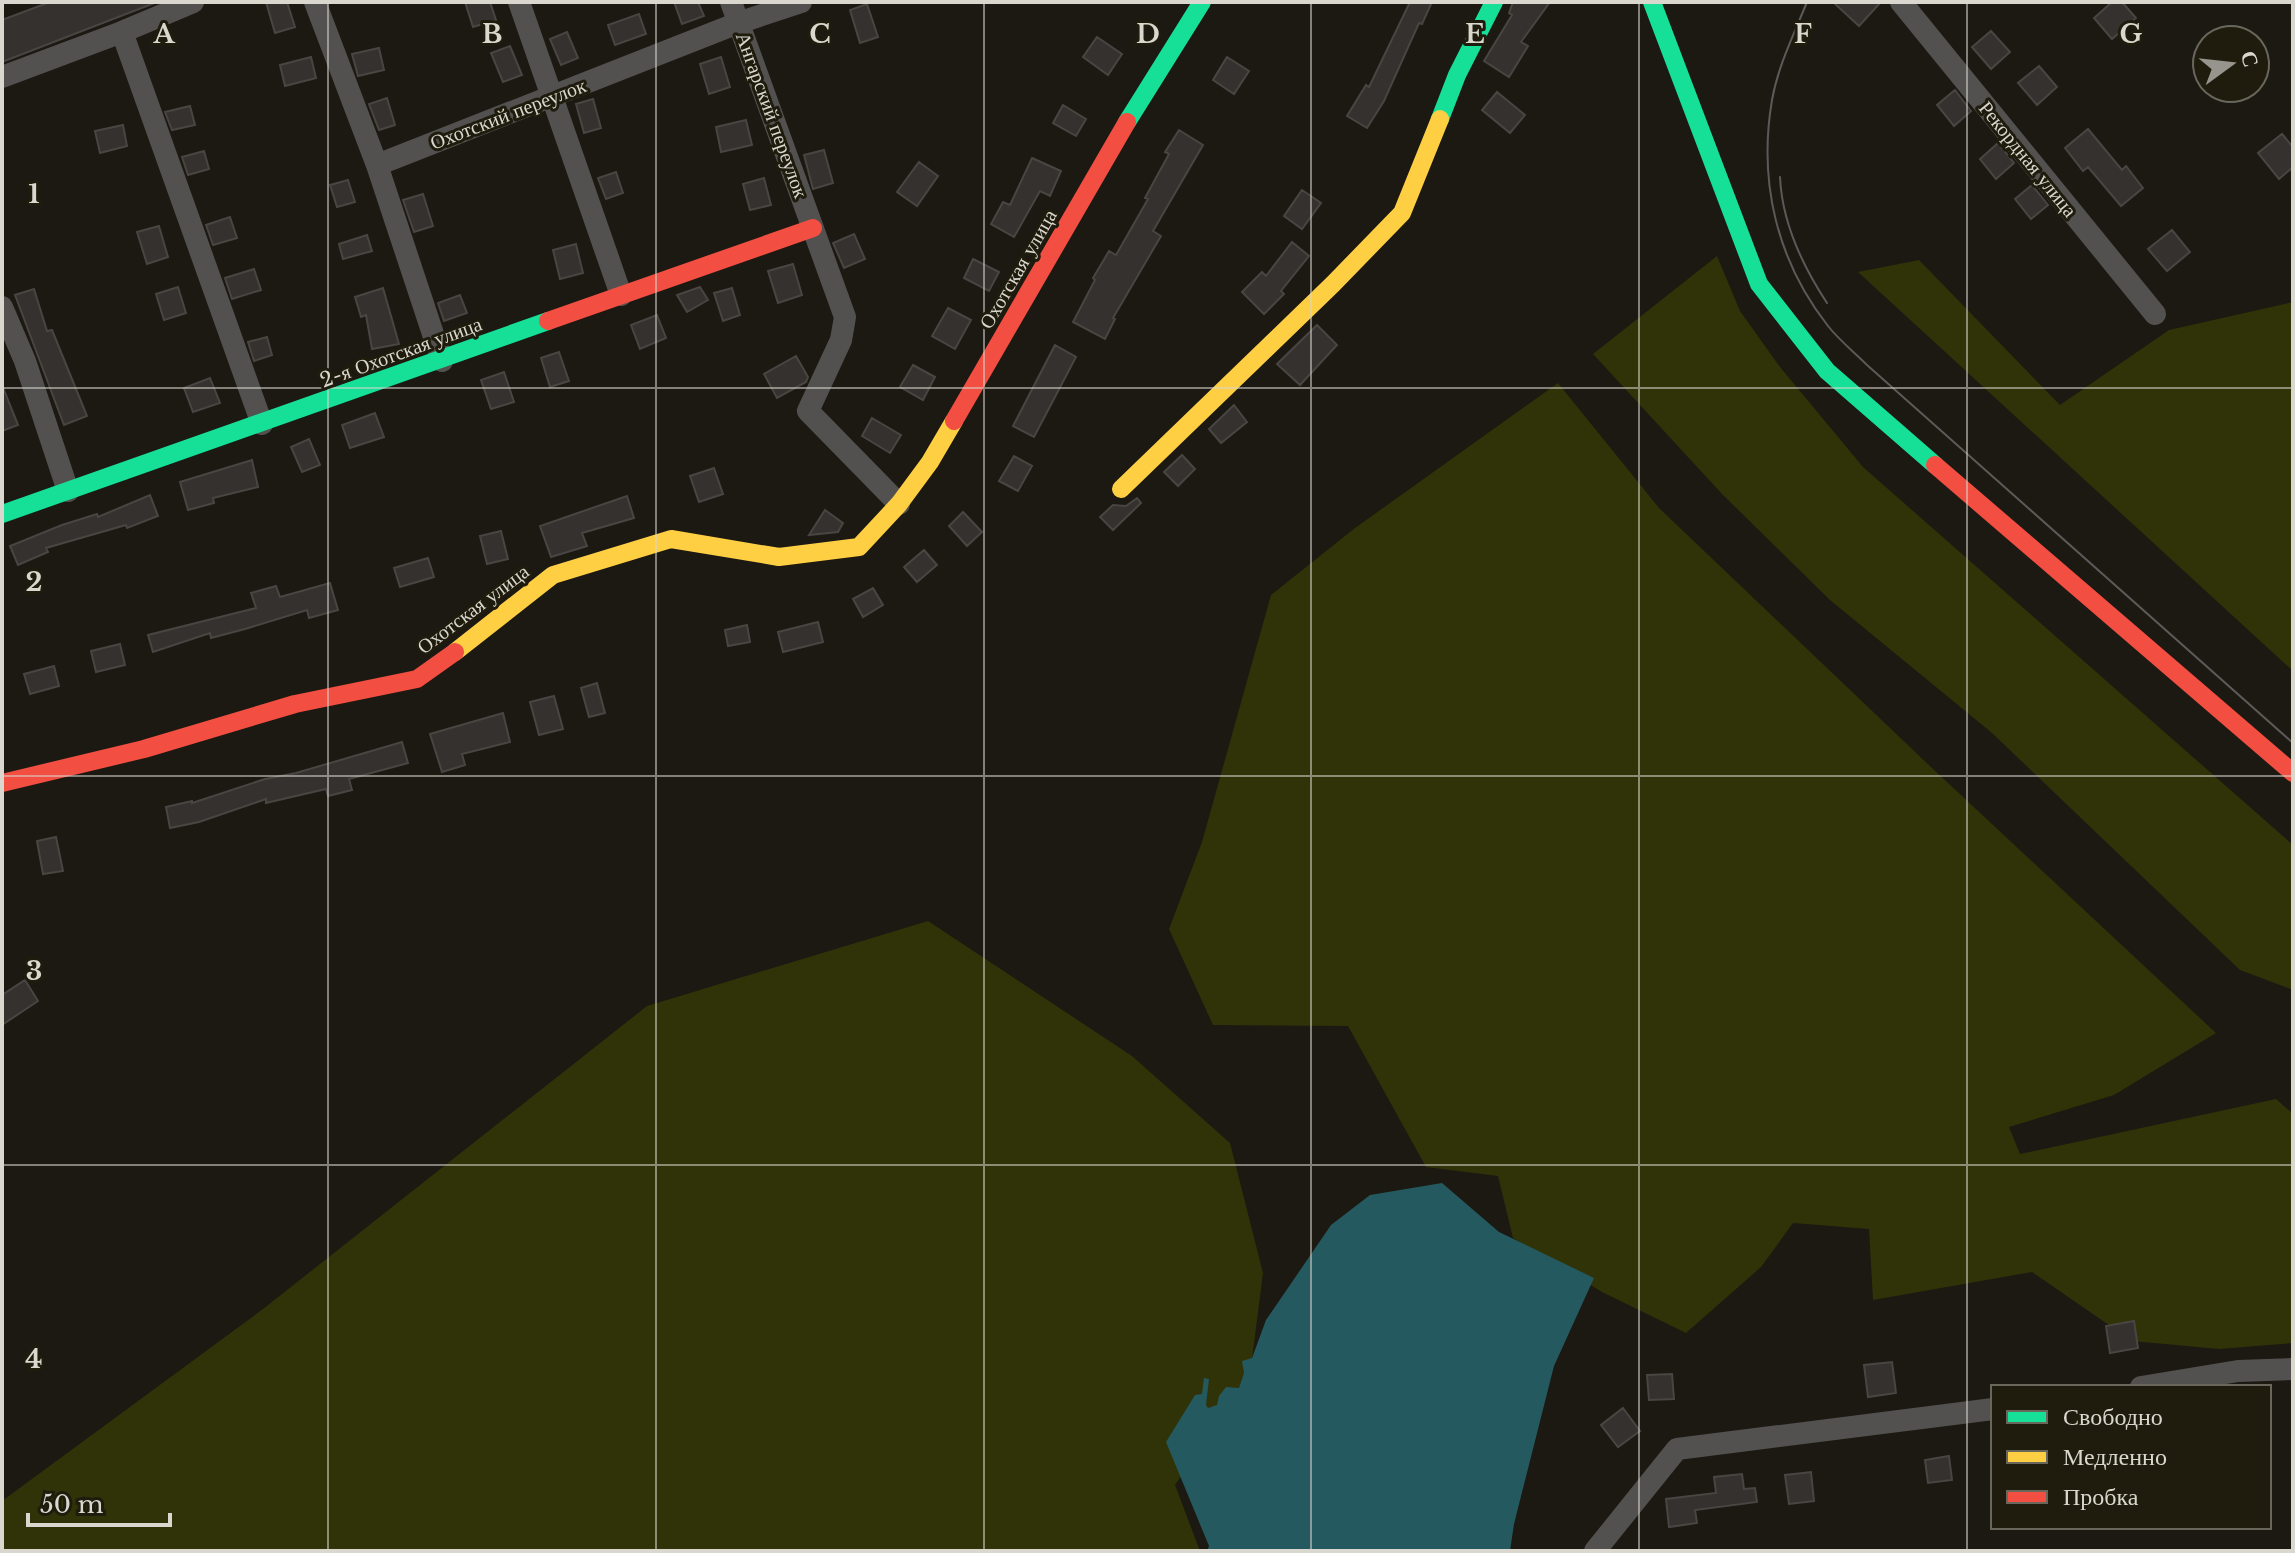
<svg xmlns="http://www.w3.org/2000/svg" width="2295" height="1553" font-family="'Libre Baskerville',serif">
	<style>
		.green { fill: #2f3307 }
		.water { fill: #24595f }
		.building { fill: #35312e; stroke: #494542; stroke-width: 2 }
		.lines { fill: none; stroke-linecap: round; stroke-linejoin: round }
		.street { stroke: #535150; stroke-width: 22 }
		.fast { stroke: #16e098; stroke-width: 18 }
		.slow { stroke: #ffcf43; stroke-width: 18 }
		.jam { stroke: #f24e42; stroke-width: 18 }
		.tram { stroke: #5c5a59; stroke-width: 2 }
		.grid { fill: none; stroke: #d9d7ce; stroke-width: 2; stroke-opacity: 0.55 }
		.labels { text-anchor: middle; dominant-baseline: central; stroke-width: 6; stroke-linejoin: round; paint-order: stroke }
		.street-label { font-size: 20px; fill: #d9d7ce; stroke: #1f1c0e }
		.grid-label { font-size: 26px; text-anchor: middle; font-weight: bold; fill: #d9d7ce; stroke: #1f1c0e; stroke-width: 6; stroke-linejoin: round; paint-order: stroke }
	</style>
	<rect width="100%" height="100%" fill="#1b1912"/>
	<path class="green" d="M1717 256 1740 311 1780 367 1863 467 2293 845V990L2240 970 1992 733 1830 600 1722 494 1593 354Z
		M1919 260 2060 405 2169 330 2293 302V671L1858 272Z
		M1558 383 1659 508 1932 768 2216 1033 2114 1095 2009 1127 2020 1154 2276 1099 2293 1114V1343L2219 1349 2132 1341 2032 1272 1873 1300 1869 1229 1793 1223 1761 1267 1686 1333 1602 1292 1513 1238 1498 1176 1426 1167 1348 1026 1213 1025 1169 929 1202 842 1271 595 1355 528Z
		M928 921 1132 1056 1230 1143 1263 1273 1250 1375 1175 1485 1200 1551H2V1501L263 1309 647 1006Z"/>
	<path class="water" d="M1442 1183 1499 1232 1594 1278 1554 1366 1514 1524 1510 1551H1207L1209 1546 1166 1442 1195 1395 1202 1394 1204 1378 1209 1379 1206 1405 1208 1408 1217 1405 1219 1396 1226 1387 1239 1388 1244 1373 1242 1361 1252 1358 1266 1320 1331 1225 1370 1195Z"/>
	<path class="building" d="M50 2H157L2 62V20Z
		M266 2H287L295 27 275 33Z
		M465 2H490L496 20 473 27Z
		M674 2H698L704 16 682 24Z
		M1410 2H1432L1422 24 1419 23 1384 101 1367 128 1347 116 1366 85 1369 87Z
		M1513 2H1550L1521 42 1528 46 1509 77 1484 61 1512 15 1509 13Z
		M1833 2H1881L1859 26Z
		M2112 2H2122L2136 18 2112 39 2094 18Z
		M867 4 878 37 860 43 850 10Z
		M639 14 646 34 615 45 608 25Z
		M1991 31 2010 52 1991 69 1972 47Z
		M567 32 578 58 561 65 550 39Z
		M1097 37 1122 54 1108 75 1083 57Z
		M510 46 522 75 503 82 491 53Z
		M379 48 384 70 358 76 352 54Z
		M311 57 316 78 285 86 280 65Z
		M721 57 730 87 709 94 700 64Z
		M1227 57 1249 71 1234 94 1213 80Z
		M2039 66 2057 87 2037 105 2018 83Z
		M1955 90 1971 111 1954 126 1937 105Z
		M1497 92 1525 115 1510 133 1482 110Z
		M387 98 395 125 379 130 369 104Z
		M593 99 601 128 584 133 576 104Z
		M1063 105 1086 119 1076 136 1053 123Z
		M190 106 195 125 172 130 165 112Z
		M746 120 752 145 721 152 716 127Z
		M123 125 127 146 100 153 95 131Z
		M2088 129 2122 170 2126 166 2143 188 2121 206 2088 167 2083 171 2065 148Z
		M1179 130 1203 145 1153 231 1161 236 1113 318 1115 319 1105 339 1073 322 1095 280 1093 278 1109 251 1116 255 1148 199 1145 198 1169 154 1165 152Z
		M2282 134 2293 147V167L2279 179 2258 153Z
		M1998 143 2014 163 1996 179 1980 159Z
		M824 150 833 183 813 189 804 155Z
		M204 151 209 169 188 175 182 157Z
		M1032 158 1061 171 1050 196 1040 191 1014 237 991 224 1003 202 1010 205Z
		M919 162 938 176 917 206 897 192Z
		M616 172 623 193 606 199 598 178Z
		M764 178 771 205 750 210 743 184Z
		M348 180 355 202 337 207 330 185Z
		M2032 185 2048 205 2031 219 2015 199Z
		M1302 190 1321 203 1302 229 1284 216Z
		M423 194 433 226 414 232 403 200Z
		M230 217 237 238 213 245 206 225Z
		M159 226 168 257 147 264 137 232Z
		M2172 230 2190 252 2167 271 2148 249Z
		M854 234 865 259 844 268 833 243Z
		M367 235 372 251 343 259 339 244Z
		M1292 242 1309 256 1281 291 1284 294 1264 314 1242 292 1262 272 1266 276Z
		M576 244 583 273 560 279 553 250Z
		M973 259 999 272 989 291 964 278Z
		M793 264 802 295 778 303 768 271Z
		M254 269 261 290 232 299 225 278Z
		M178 287 186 313 164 320 156 294Z
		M700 287 708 300 687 312 677 295Z
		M383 288 399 344 372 349 366 315 361 317 355 297Z
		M732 288 740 315 723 321 714 293Z
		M34 289 47 331 52 330 87 416 64 425 15 295Z
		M460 295 467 313 444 321 438 303Z
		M948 308 971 320 955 349 932 336Z
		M657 315 666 338 640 349 631 325Z
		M1317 325 1337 345 1300 385 1277 364Z
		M267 337 272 355 254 361 248 342Z
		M1055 345 1076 357 1034 437 1013 426Z
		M559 352 569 381 550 387 541 358Z
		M796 356 808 377 806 382 777 398 764 374Z
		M913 365 935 377 923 400 900 387Z
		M504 372 514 402 491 409 481 380Z
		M210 378 220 403 193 412 184 388Z
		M2 385 18 425 2 431Z
		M1234 405 1247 422 1221 443 1209 429Z
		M375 413 384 437 350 448 342 425Z
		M872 418 901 435 890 453 862 436Z
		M309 439 320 465 302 472 291 447Z
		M1182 455 1195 469 1178 486 1164 472Z
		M1014 456 1032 466 1018 491 999 481Z
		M252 460 258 487 213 498 214 503 188 510 180 482Z
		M714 468 723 494 699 502 690 476Z
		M150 495 158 516 127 528 126 525 46 548 48 552 18 565 10 546 62 525 97 514 98 517Z
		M627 496 634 518 582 533 587 546 551 557 540 526Z
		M1137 498 1141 503 1113 530 1100 517 1113 505 1126 506Z
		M825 510 843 523 838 532 809 535Z
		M963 512 982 532 967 546 949 526Z
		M501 531 508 559 487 564 480 536Z
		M924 550 937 565 917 582 904 567Z
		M428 558 434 577 400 587 394 568Z
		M330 583 338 610 309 618 307 610 245 629 211 638 210 633 153 652 148 635 256 608 251 593 276 586 280 597Z
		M873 588 883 605 863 617 853 599Z
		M818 622 823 642 783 652 778 632Z
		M747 625 750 642 728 646 725 630Z
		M120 644 125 665 96 672 91 651Z
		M54 666 59 686 30 694 24 674Z
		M597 683 605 713 589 717 581 688Z
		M554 696 563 729 539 735 530 702Z
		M503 713 510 742 462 754 465 765 442 772 430 734Z
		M402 742 408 763 349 779 352 790 328 796 326 789 266 803V799L199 822 170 828 166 807 192 801V803L265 779 296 773Z
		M56 837 63 871 43 874 37 841Z
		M25 980 38 1001 2 1025V995Z
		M2134 1321 2138 1348 2110 1353 2106 1326Z
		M1892 1362 1896 1393 1868 1397 1864 1365Z
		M1672 1374 1674 1399 1649 1400 1647 1375Z
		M1623 1408 1640 1431 1618 1447 1601 1425Z
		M1949 1456 1952 1480 1928 1483 1925 1460Z
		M1811 1472 1814 1501 1789 1504 1785 1475Z
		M1742 1474 1744 1489 1755 1488 1757 1502 1695 1510 1697 1523 1669 1527 1666 1499 1716 1493 1714 1477Z"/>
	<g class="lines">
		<path class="street" d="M193 2 122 32 262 424
			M315 2 377 165 738 23 801 2
			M519 2 621 295
			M731 2 845 317 841 340 808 411 899 504
			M1901 2 2155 314
			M2 77 122 32
			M377 165 442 361
			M2 307 25 361 68 491
			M2141 1387 2238 1371 2293 1369
			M1595 1551 1677 1449 1993 1409"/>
		<path class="fast" d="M1652 2 1759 284 1827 371 1935 465
			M1440 119 1457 75 1494 2
			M1127 122 1202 2
			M2 514 548 321"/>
		<path class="slow" d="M1121 489 1333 284 1402 213 1440 119
			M455 652 553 575 671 539 779 557 859 547 899 504 930 462 954 421"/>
		<path class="jam" d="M548 321 813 228
			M954 421 1127 122
			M1935 465 2293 773
			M2 783 144 749 295 704 417 679 455 652"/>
		<path class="tram" d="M1807 2C1794 34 1778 66 1772 100 1758 182 1777 261 1828 326 1839 340 1854 352 1867 365L2293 743
			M1780 177C1782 223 1802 265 1827 303"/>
	</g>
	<path class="grid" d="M328 2V1551M656 2V1551M984 2V1551M1311 2V1551M1639 2V1551M1967 2V1551M2 388H2293M2 776H2293M2 1165H2293"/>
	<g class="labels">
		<g class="street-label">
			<text transform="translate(508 114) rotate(-21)">Охотский переулок</text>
			<text transform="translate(772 115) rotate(70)">Ангарский переулок</text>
			<text transform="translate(2028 159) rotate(51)">Рекордная улица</text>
			<text transform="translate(1018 269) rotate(-60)">Охотская улица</text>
			<text transform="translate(401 352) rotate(-20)">2-я Охотская улица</text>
			<text transform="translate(473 609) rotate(-37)">Охотская улица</text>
		</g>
	</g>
	<g class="grid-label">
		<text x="164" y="43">A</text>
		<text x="492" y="43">B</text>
		<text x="820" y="43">C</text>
		<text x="1148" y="43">D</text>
		<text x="1475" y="43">E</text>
		<text x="1803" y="43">F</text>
		<text x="2131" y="43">G</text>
		<text x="34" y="203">1</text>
		<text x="34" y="591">2</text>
		<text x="34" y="980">3</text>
		<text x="34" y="1368">4</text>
	</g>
	<rect width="2295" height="1553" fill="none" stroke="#d9d7ce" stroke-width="8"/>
	<rect x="1991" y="1385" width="280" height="144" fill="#1f1c0e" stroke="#69675b" stroke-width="2"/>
	<rect x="2007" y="1411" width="40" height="12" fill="#16e098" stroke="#69675b" stroke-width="2"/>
	<text x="2063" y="1425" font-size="24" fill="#d9d7ce">Свободно</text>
	<rect x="2007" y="1451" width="40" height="12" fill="#ffcf43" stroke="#69675b" stroke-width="2"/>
	<text x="2063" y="1465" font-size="24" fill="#d9d7ce">Медленно</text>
	<rect x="2007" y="1491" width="40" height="12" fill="#f24e42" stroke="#69675b" stroke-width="2"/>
	<text x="2063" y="1505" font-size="24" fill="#d9d7ce">Пробка</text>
	<g transform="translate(2231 64) rotate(75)"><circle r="38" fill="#1f1c0e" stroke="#69675b" stroke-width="2"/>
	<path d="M0-6L14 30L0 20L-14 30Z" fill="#96948c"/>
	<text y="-12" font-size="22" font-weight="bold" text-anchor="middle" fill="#d9d7ce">С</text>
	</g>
	<path d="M28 1513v12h142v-12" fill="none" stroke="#d9d7ce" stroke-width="4"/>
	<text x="40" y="1513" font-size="24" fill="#d9d7ce" stroke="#1f1c0e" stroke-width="6" paint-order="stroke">50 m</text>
</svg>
